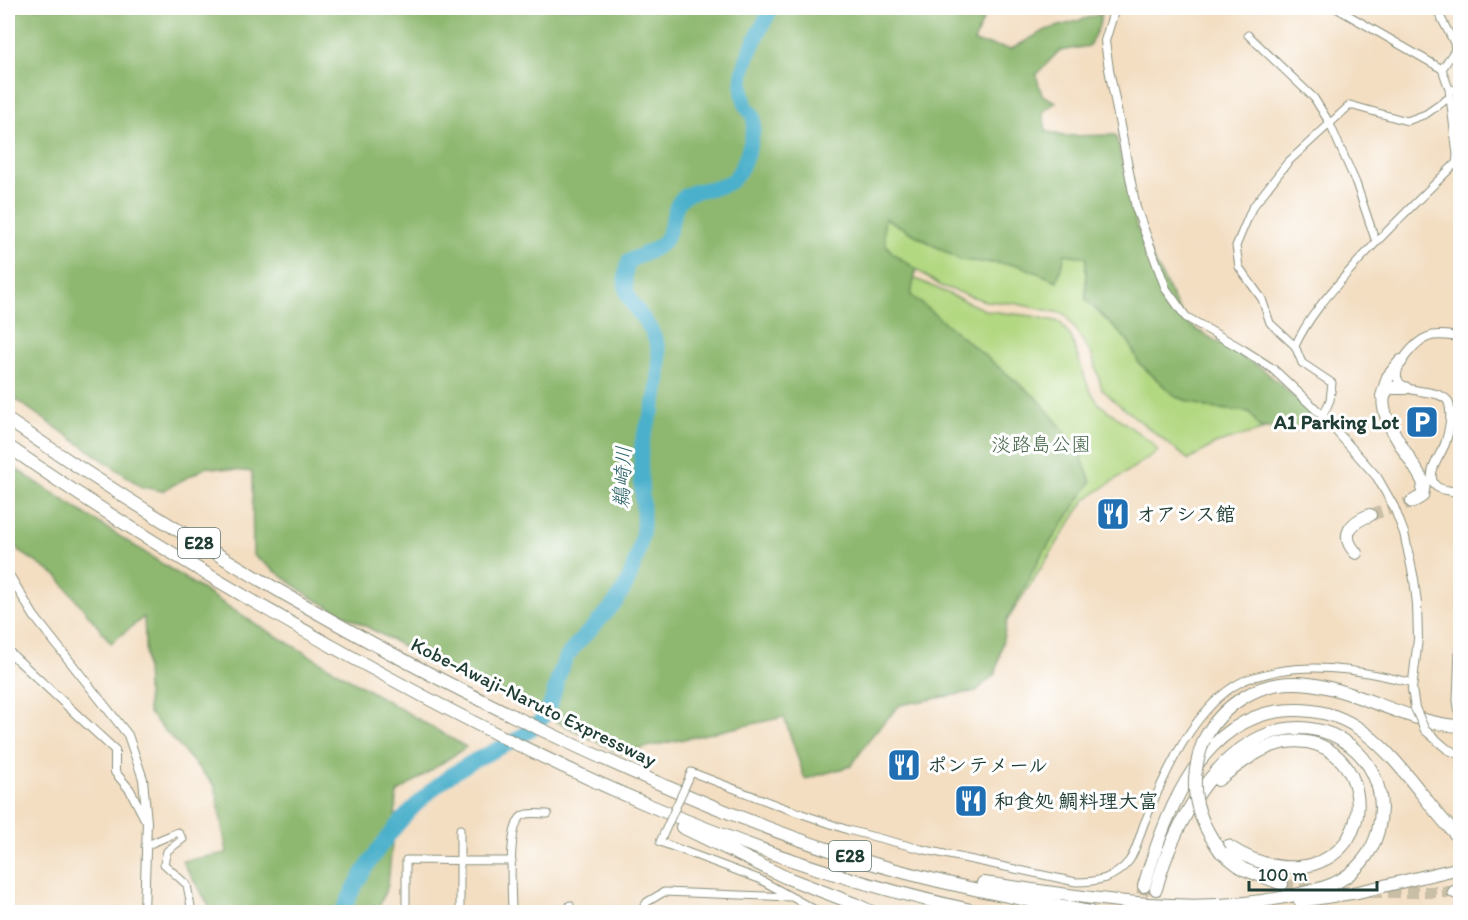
<svg xmlns="http://www.w3.org/2000/svg" width="1468" height="920" font-family="Itim,'Klee One',sans-serif">
	<style>
		.green { fill: #b3d882; stroke: #698a5b; stroke-width: 1.5 }
		.forest { fill: #8eb870; stroke: #567a52; stroke-width: 1.5 }
		.lines { fill: none; stroke-linecap: round; stroke-linejoin: round }
		.river { stroke: #4cb0cb; stroke-width: 15 }
		.motorway-tunnel { stroke: #c9bea6; stroke-width: 12; stroke-dasharray: 12 6; stroke-linecap: butt }
		.minor-casing { stroke: #898e7b; stroke-width: 9 }
		.tertiary-casing { stroke: #898e7b; stroke-width: 10 }
		.secondary-casing { stroke: #898e7b; stroke-width: 11 }
		.motorway-casing { stroke: #898e7b; stroke-width: 14 }
		.minor { stroke: #fff; stroke-width: 7 }
		.tertiary { stroke: #fff; stroke-width: 8 }
		.secondary { stroke: #fff; stroke-width: 9 }
		.motorway { stroke: #fff; stroke-width: 12 }
		.minor-bridge-casing { stroke: #898e7b; stroke-width: 9; stroke-linecap: butt }
		.tertiary-bridge-casing { stroke: #898e7b; stroke-width: 10; stroke-linecap: butt }
		.motorway-bridge-casing { stroke: #898e7b; stroke-width: 14; stroke-linecap: butt }
		.minor-bridge { stroke: #fff; stroke-width: 7 }
		.tertiary-bridge { stroke: #fff; stroke-width: 8 }
		.motorway-bridge { stroke: #fff; stroke-width: 12 }
		.labels { text-anchor: middle; dominant-baseline: central; stroke-width: 6; stroke-linejoin: round; paint-order: stroke }
		.shield { fill: #fff; stroke: #627771; stroke-width: 1.5 }
		.shield-label { font-size: 18px; font-weight: bold; fill: #1f3d34 }
		.poi-label { font-size: 20px; font-weight: bold; fill: #1f3d34; stroke: #fff; text-anchor: start }
		.park-label { font-size: 20px; fill: #446448; stroke: #fff }
		.street-label { font-size: 20px; fill: #1f3d34; stroke: #fff }
		.water-label { font-size: 21px; font-style: italic; fill: #2f6569; stroke: #fff }
	</style>
	<rect width="100%" height="100%" fill="#fff"/>
	<filter id="ink" filterUnits="userSpaceOnUse"><feTurbulence type="fractalNoise" baseFrequency=".0167" numOctaves="2"/><feDisplacementMap in="SourceGraphic" scale="12" xChannelSelector="R" yChannelSelector="G"/><feConvolveMatrix kernelMatrix="1 2 1 2 8 2 1 2 1" color-interpolation-filters="sRGB"/></filter>
	<filter id="wash" filterUnits="userSpaceOnUse"><feTurbulence type="fractalNoise" baseFrequency=".008" numOctaves="4" result="noise"/><feDisplacementMap in="SourceGraphic" scale="24" xChannelSelector="R" yChannelSelector="G"/><feGaussianBlur stdDeviation="1.35" result="paint"/><feColorMatrix in="noise" values="0 0 0 0 0 0 0 0 0 0 0 0 0 0 0 0 0 1.4 0 .05"/><feComposite in="paint" operator="in"/></filter>
	<g filter="url(#wash)">
		<rect width="100%" height="100%" fill="#f3dec2"/>
		<path class="green" d="M885 218 960 260 1018 265 1057 280 1065 254 1086 257V300L1129 342 1139 363 1176 397 1210 408 1256 413 1265 429 1215 444 1189 460 1117 403 1102 389 1092 355 1065 314 1013 303 985 301 941 286 888 250 882 235Z
			M898 271 987 311 1032 316 1060 322 1071 337 1089 389 1099 404 1152 443 1158 451 1085 500 999 633Z"/>
		<path class="forest" d="M8 8H979L984 17 974 42 1011 49 1046 30 1101 14 1099 26 1089 46 1059 51 1036 75 1042 95 1056 102 1043 112 1046 131 1063 136 1116 135 1137 228 1186 323 1264 370 1312 413 1297 431 1259 427 1250 412 1210 408 1176 397 1139 363 1129 342 1086 300V257L1065 254 1057 281 1018 265 960 260 885 218C880 251 892 252 916 269L911 295 1039 400 1078 448 1091 482 1041 556 1007 620 996 673 976 691 900 705 874 733 851 766 805 779 784 717 620 753 403 646 311 597 253 555 252 472 207 467 162 491 142 487 8 394Z
			M8 464 249 620 466 747 397 793 388 885 377 912H213L182 861 227 853 215 786 148 712 144 617 111 643 57 576 19 551 8 539Z"/>
		<g class="lines">
			<path class="river" d="M342 912C368 855 415 794 470 763 494 749 520 742 540 721 557 703 554 675 568 655 587 629 615 611 628 581 635 563 642 545 643 525 644 497 638 470 642 443 644 431 650 420 653 409 658 392 660 372 659 355 655 313 612 306 629 261 639 255 653 252 661 244 673 233 671 214 679 202 693 183 722 195 736 176 745 165 757 129 753 115 752 114 748 109 747 108 744 101 742 89 742 81 744 57 758 35 769 13V8"/>
		</g>
	</g>
	<g filter="url(#ink)">
		<g class="lines">
			<path class="motorway-tunnel" d="M1370 515 1412 502
				M1282 884 1316 890
				M1370 892H1454
				M1138 912 1144 886
				M1150 912 1156 889"/>
			<g class="minor-casing">
				<path id="minor" d="M1436 8 1454 43 1455 50 1442 69
					M1248 35 1314 98 1329 122 1356 183 1376 242
					M1449 89 1460 90
					M1295 346C1309 316 1330 293 1352 268 1385 232 1420 198 1456 163L1457 155 1449 89 1442 69 1336 8
					M1323 416 1330 400 1332 383 1302 363 1295 346 1270 323 1262 299 1239 267 1236 246 1252 208 1288 162 1350 105 1407 121 1426 114 1450 97
					M688 780 691 772 779 806 848 830 921 849 1076 882C1096 882 1115 879 1129 861 1137 850 1140 832 1146 819 1166 771 1195 705 1243 681 1254 676 1267 674 1278 671 1324 663 1368 672 1413 683
					M664 833 660 842 759 879 819 912
					M145 846 178 832 183 839 167 851 164 864 187 885 192 912
					M406 912V860L512 861
					M460 912V829
					M512 912C512 895 506 821 524 815 530 812 541 814 548 814
					M570 912V905
					M640 912 647 902 664 892 790 897"/>
			</g>
			<g class="tertiary-casing">
				<path id="tertiary" d="M1115 8 1105 41 1109 69 1136 208 1166 289 1186 317 1242 349 1273 369 1323 416 1377 477 1394 507 1404 533 1414 579 1417 604 1418 639 1412 689 1415 708
					M1460 337C1450 336 1437 333 1428 337 1416 341 1392 367 1398 380 1405 396 1436 387 1448 401 1453 413 1449 432 1445 444 1441 455 1423 476 1437 487 1444 491 1453 491 1460 492
					M8 573 34 616 128 735 143 779 147 822 144 912
					M8 651 115 750V772L130 790 145 819
					M1425 730 1447 749 1460 755"/>
			</g>
			<g class="secondary-casing">
				<path id="secondary" d="M1460 649 1458 700 1460 716"/>
			</g>
			<g class="motorway-casing">
				<path id="motorway" d="M1405 388H1389C1367 408 1416 463 1424 484L1422 496 1412 502
					M1382 396 1388 377 1401 361
					M8 420C189 543 378 654 576 746 660 785 745 822 833 851 916 879 1004 896 1090 912
					M8 446C113 520 224 586 337 649 539 762 751 864 980 912
					M1356 553C1339 535 1351 522 1370 515
					M1204 740C1213 722 1226 708 1244 697 1313 654 1388 723 1460 726
					M1218 780C1238 765 1261 746 1286 742 1367 731 1387 849 1306 866 1278 871 1251 861 1228 846
					M682 827 785 877 855 904 872 912
					M1221 852 1243 869 1282 884
					M983 883C1082 896 1186 918 1285 897 1301 894 1318 890 1333 884 1355 874 1372 854 1378 831 1396 760 1326 706 1261 737 1206 763 1171 833 1156 889
					M1144 886C1165 813 1202 712 1293 710 1315 709 1339 715 1358 728 1400 756 1425 804 1460 839
					M1454 892H1460
					M1300 901 1358 892 1460 868"/>
			</g>
			<use href="#minor" class="minor"/>
			<use href="#tertiary" class="tertiary"/>
			<use href="#secondary" class="secondary"/>
			<use href="#motorway" class="motorway"/>
			<g class="minor-bridge-casing">
				<path id="minor-bridge" d="M664 833 688 780"/>
			</g>
			<g class="tertiary-bridge-casing">
				<path id="tertiary-bridge" d="M1415 708 1425 730"/>
			</g>
			<g class="motorway-bridge-casing">
				<path id="motorway-bridge" d="M1204 740C1187 784 1194 815 1221 852"/>
			</g>
			<use href="#minor-bridge" class="minor-bridge"/>
			<use href="#tertiary-bridge" class="tertiary-bridge"/>
			<use href="#motorway-bridge" class="motorway-bridge"/>
		</g>
	</g>
	<defs>
		<g id="parking-square" transform="scale(1.725)"><rect x="-9" y="-9" width="18" height="18" rx="4" fill="#1f6fb2" stroke="#fff"/><path d="M-3.5-5.5H1a3.5 3.5 0 0 1 0 7H-1V5.5H-3.5ZM-1-3.4V-.6H.8a1.4 1.4 0 0 0 0-2.8Z" fill="#fff"/></g>
		<g id="restaurant-square" transform="scale(1.725)"><rect x="-9" y="-9" width="18" height="18" rx="4" fill="#1f6fb2" stroke="#fff"/><path d="M-5-6h1v4h1v-4h1v4h1v-4h1v5L-1.5 .5V6h-2V.5L-5-1ZM5-6V6H3V1.5H1.5Q1.5-4 5-6Z" fill="#fff"/></g>
	</defs>
	<g fill-rule="evenodd">
		<use href="#parking-square" x="1422" y="422"/>
		<use href="#restaurant-square" x="1113" y="514"/>
		<use href="#restaurant-square" x="904" y="765"/>
		<use href="#restaurant-square" x="971" y="801"/>
	</g>
	<g class="labels">
		<g class="shield">
			<rect x="178" y="528" width="42" height="30" rx="4.5"/>
			<rect x="829" y="841" width="42" height="30" rx="4.5"/>
		</g>
		<g class="shield-label">
			<text x="199" y="543">E28</text>
			<text x="850" y="856">E28</text>
		</g>
		<g class="poi-label">
			<text x="1399" y="422" text-anchor="end">A1 Parking Lot</text>
			<text x="1136" y="514">オアシス館</text>
			<text x="927" y="765">ポンテメール</text>
			<text x="994" y="801">和食処 鯛料理大富</text>
		</g>
		<g class="park-label">
			<text x="1041" y="444">淡路島公園</text>
		</g>
		<g class="street-label">
			<text transform="translate(534 702) rotate(26)">Kobe-Awaji-Naruto Expressway</text>
		</g>
		<g class="water-label">
			<text transform="translate(622 477) rotate(-87)">鵜崎川</text>
		</g>
	</g>
	<rect width="1468" height="920" fill="none" stroke="#fff" stroke-width="30"/>
	<path d="M1249 881v9h128v-9" fill="none" stroke="#1f3d34" stroke-width="3"/>
	<text x="1258" y="881" font-size="18" fill="#1f3d34" stroke="#ffffff" stroke-width="4.5" paint-order="stroke">100 m</text>
</svg>
